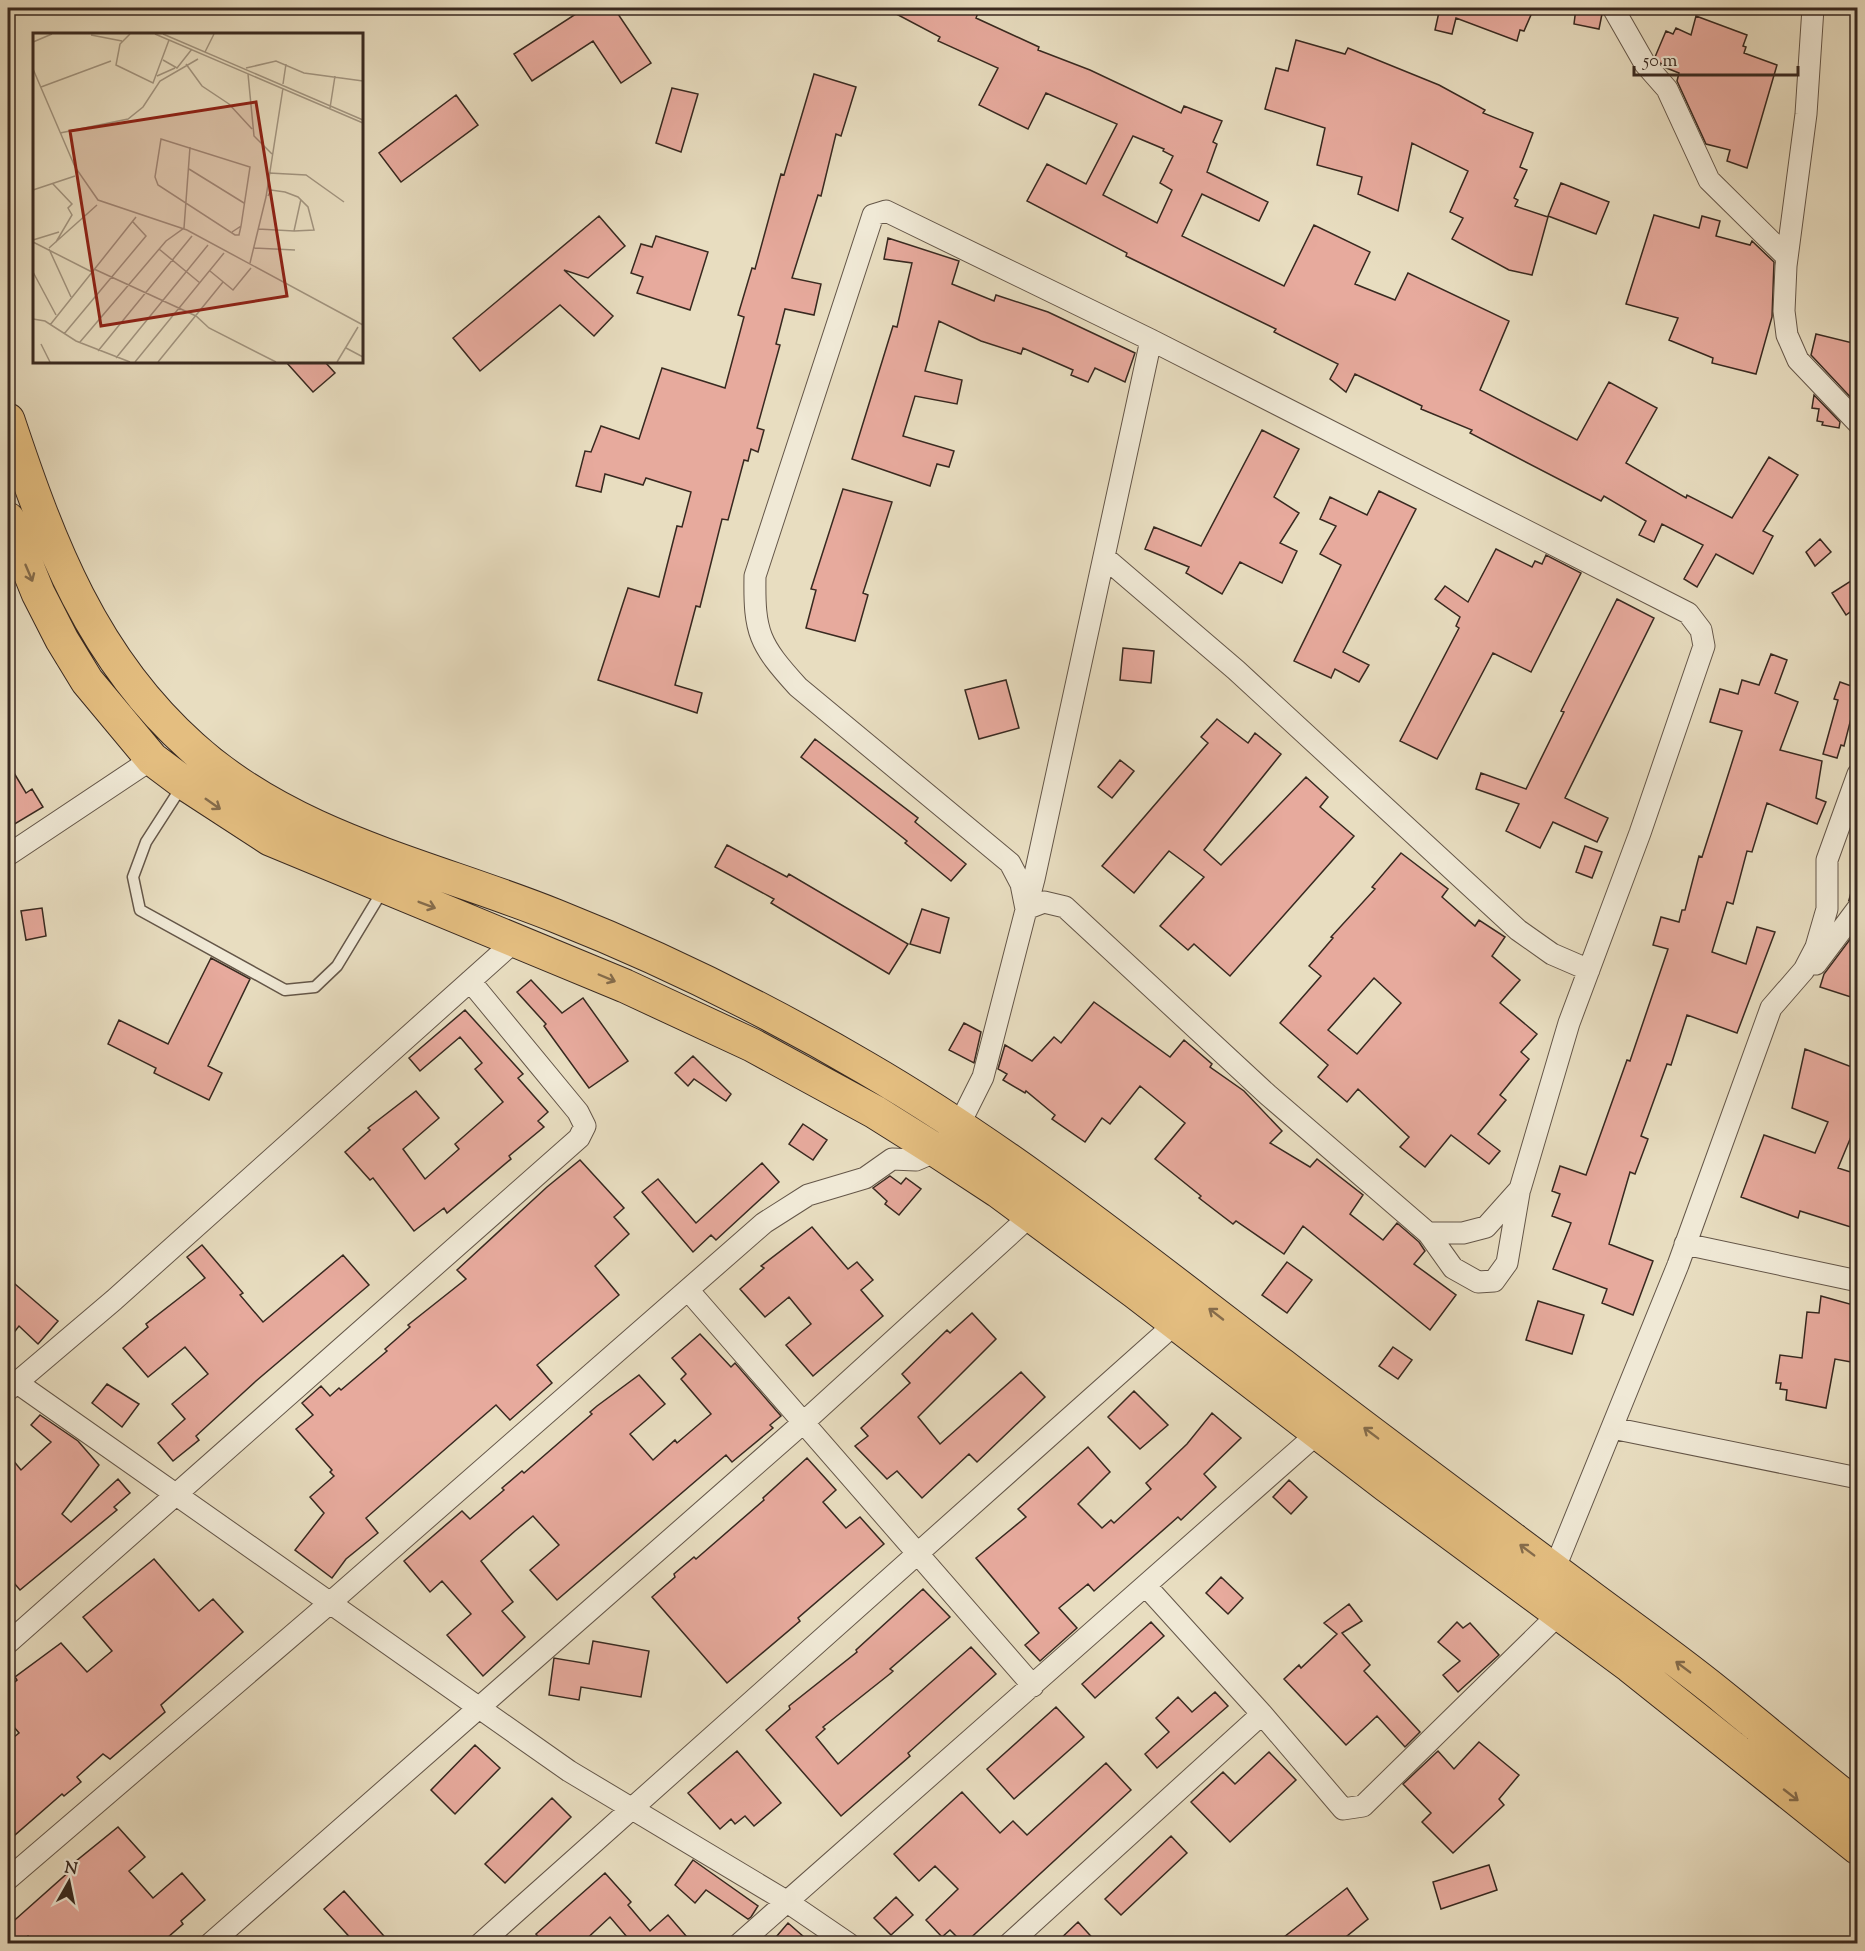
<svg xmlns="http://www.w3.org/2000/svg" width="1865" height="1951" font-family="'Sorts Mill Goudy',serif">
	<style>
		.building { fill: #e7aa9d; stroke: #382920; stroke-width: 1.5; fill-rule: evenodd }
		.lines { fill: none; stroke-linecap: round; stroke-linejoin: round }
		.service-casing { stroke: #645648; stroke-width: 13 }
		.minor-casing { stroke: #645648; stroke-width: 23 }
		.trunk-casing { stroke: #382920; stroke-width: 35 }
		.service { stroke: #f0e9d6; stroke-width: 10 }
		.minor { stroke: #f0e9d6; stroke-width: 21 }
		.trunk { stroke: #e4be80; stroke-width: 33 }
		.oneway { stroke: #856c4b }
		.inset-road { fill: none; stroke: #a29580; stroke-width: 1.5 }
		.view { fill: #8f2418; fill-opacity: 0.15; stroke: #8f2418; stroke-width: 3 }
		.inset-edge { fill: none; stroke: #382920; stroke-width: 3 }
	</style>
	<rect width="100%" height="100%" fill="#e8ddc0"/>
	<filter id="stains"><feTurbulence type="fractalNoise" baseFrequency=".00333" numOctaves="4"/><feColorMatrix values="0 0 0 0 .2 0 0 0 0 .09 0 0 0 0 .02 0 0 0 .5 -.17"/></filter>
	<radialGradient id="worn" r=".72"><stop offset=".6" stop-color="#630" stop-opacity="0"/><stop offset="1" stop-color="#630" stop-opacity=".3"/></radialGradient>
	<path class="building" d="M585 8H614L651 63 621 83 593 41 532 81 514 54Z
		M885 8H980L976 18 1039 47 1038 50 1090 70 1181 113 1184 106 1222 121 1213 142 1217 144 1207 172 1268 202 1259 221 1202 194 1182 236 1284 286 1314 225 1370 252 1355 284 1395 300 1408 273 1509 321 1480 390 1577 440 1609 382 1657 408 1626 463 1686 498 1687 495 1732 518 1769 457 1798 475 1763 531 1773 536 1753 574 1716 554 1697 587 1684 579 1703 545 1662 524 1654 542 1639 535 1646 521 1604 496 1601 501 1470 433 1472 430 1421 409 1422 406 1355 374 1346 392 1330 379 1338 364 1274 332 1276 329 1126 256 1127 253 1027 201 1047 164 1086 184 1117 124 1046 93 1028 129 979 105 998 68 938 41 940 37ZM1133 136 1164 149 1163 151 1173 156 1160 183 1172 190 1157 223 1103 195Z
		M1433 8H1534L1524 31 1520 30 1517 41 1456 18 1452 34 1435 30 1439 12Z
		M1576 8H1600L1602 14 1599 29 1574 24Z
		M1696 16 1747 35 1743 46 1746 47 1744 53 1777 65 1747 168 1727 161 1730 150 1706 144 1677 81 1679 73 1664 67 1655 57 1666 31 1673 34 1676 28 1691 35Z
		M1296 40 1345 54 1348 48 1439 85 1485 110 1483 113 1533 133 1520 167 1527 170 1514 198 1518 200 1515 206 1548 217 1532 275 1509 270 1452 239 1463 218 1450 212 1468 171 1412 143 1398 211 1358 194 1362 177 1317 165 1325 128 1265 109 1276 68 1288 71Z
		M814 74 856 87 841 136 836 134 821 196 818 195 792 278 821 284 814 315 785 309 776 344 780 345 757 428 764 430 758 452 751 449 748 461 744 460 728 520 722 519 700 607 696 606 675 685 702 693 697 713 598 680 628 588 659 597 677 526 682 527 691 492 646 478 643 485 605 474 601 492 576 486 585 451 591 452 601 426 639 439 662 368 725 388 744 317 738 315 752 268 755 269 781 174 784 175Z
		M672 88 698 94 681 152 656 143Z
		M456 95 478 125 401 182 379 153Z
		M1561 183 1609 202 1596 234 1548 216Z
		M1654 215 1699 228 1702 216 1720 221 1716 236 1750 245 1752 241 1774 262 1772 317 1756 374 1712 363 1713 358 1669 340 1678 318 1626 304Z
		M599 216 625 246 588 278 564 270 613 316 594 336 560 305 480 371 453 338Z
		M656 236 708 252 690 310 637 293 643 277 631 273 641 244 652 247Z
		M888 238 959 261 952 284 994 301 996 295 1048 312 1135 353 1125 382 1095 368 1088 382 1071 375 1073 370 1023 348 1021 354 981 341 939 321 925 371 962 380 957 404 915 396 903 436 954 451 949 467 937 464 930 486 852 459 893 326 897 327 912 263 884 259Z
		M1816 334 1857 344 1855 402 1811 355Z
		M286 362H325L335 373 313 392Z
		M1814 395 1840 422 1839 428 1822 425 1823 422 1817 421 1819 409 1812 408Z
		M1262 430 1299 449 1274 497 1299 513 1280 543 1297 551 1282 583 1240 562 1222 594 1186 573 1189 567 1145 549 1154 527 1201 546Z
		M843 489 892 502 863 593 868 595 855 641 806 628 816 590 811 589Z
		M1379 491 1416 509 1343 652 1369 665 1359 682 1335 669 1331 678 1294 661 1341 565 1320 554 1336 526 1320 519 1330 497 1367 515Z
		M1820 539 1831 552 1815 566 1806 552Z
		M1496 549 1532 567 1535 561 1542 564 1546 555 1581 573 1531 672 1493 653 1437 759 1400 741 1459 628 1456 626 1460 617 1435 599 1445 586 1468 602Z
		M1857 577V607L1846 615 1832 593Z
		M1617 599 1654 618 1565 798 1608 818 1597 842 1553 822 1540 848 1506 831 1519 804 1476 789 1481 773 1526 789 1564 712 1561 711Z
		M1123 648 1154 651 1151 683 1120 680Z
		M1771 654 1787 660 1775 693 1798 702 1780 750 1822 761 1816 798 1826 802 1817 824 1767 803 1752 852 1747 851 1733 904 1727 902 1712 952 1746 964 1757 927 1775 932 1737 1033 1687 1015 1671 1065 1667 1064 1641 1136 1648 1139 1635 1174 1630 1172 1609 1244 1653 1261 1633 1315 1602 1303 1607 1289 1553 1269 1571 1223 1552 1216 1560 1194 1552 1191 1560 1166 1586 1175 1627 1060 1630 1061 1668 949 1653 945 1661 917 1679 922 1682 910H1685L1699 856 1702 857 1742 731 1710 722 1720 689 1738 694 1742 680 1759 685Z
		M1006 680 1019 728 979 739 965 690Z
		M1840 682 1857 688V695L1844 746 1841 745 1837 758 1823 754 1838 700 1834 699Z
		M1217 719 1248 743 1255 733 1281 754 1204 850 1221 865 1306 777 1328 797 1320 807 1354 836 1230 976 1194 944 1188 950 1160 926 1204 877 1169 851 1134 893 1102 866 1208 743 1201 737Z
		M815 739 918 818 915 822 966 864 951 881 905 843 907 841 801 757Z
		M1120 760 1134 771 1112 798 1098 787Z
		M8 763 26 793 32 789 43 807 8 828Z
		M727 845 787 877 789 874 908 944 889 974 771 903 774 899 715 867Z
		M1585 846 1602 852 1592 878 1576 872Z
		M1401 853 1448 889 1442 897 1475 926 1479 920 1505 937 1492 956 1520 980 1500 1003 1537 1034 1521 1052 1529 1059 1500 1095 1506 1100 1478 1134 1500 1151 1489 1164 1451 1135 1425 1167 1400 1147 1409 1137 1358 1089 1347 1102 1318 1077 1328 1065 1280 1023 1321 976 1309 966 1333 938 1331 937 1375 889 1372 887ZM1374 978 1401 1003 1357 1054 1328 1030Z
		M1853 885H1857V896L1849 900Z
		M42 908 46 936 26 940 21 911Z
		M922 909 949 918 940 953 910 944Z
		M1857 930V999L1820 987 1824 974Z
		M211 958 250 979 208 1066 222 1073 209 1100 154 1073 156 1068 108 1044 119 1020 168 1044Z
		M531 980 562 1013 583 998 628 1061 589 1088 544 1026 546 1024 517 992Z
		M1094 1002 1170 1057 1184 1040 1212 1064 1210 1067 1244 1091 1282 1131 1270 1143 1310 1167 1317 1159 1363 1195 1350 1214 1383 1240 1397 1223 1419 1242 1425 1251 1414 1264 1456 1295 1430 1330 1303 1226 1284 1254 1236 1221 1233 1224 1199 1198 1201 1196 1155 1159 1185 1123 1140 1086 1110 1124 1102 1118 1085 1142 1052 1119 1055 1115 1026 1091 1025 1093 1003 1080 1007 1074 998 1069 1005 1045 1032 1061 1054 1037 1061 1043Z
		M465 1010 523 1074 518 1078 548 1112 538 1121 544 1127 509 1156 511 1159 447 1213 444 1208 414 1231 373 1178 370 1180 345 1152 370 1130 368 1128 416 1091 439 1118 403 1149 425 1179 459 1149 455 1144 503 1102 475 1069 482 1063 460 1037 420 1071 409 1058Z
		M964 1023 981 1032 974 1063 949 1050Z
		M1805 1049 1857 1069V1134L1853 1132 1838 1168 1857 1174V1229L1800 1211 1798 1218 1741 1197 1764 1135 1815 1153 1828 1122 1792 1108Z
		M693 1056 731 1094 726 1101 694 1079 688 1086 675 1073Z
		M803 1124 827 1140 813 1160 789 1144Z
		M580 1160 624 1208 614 1217 629 1234 595 1266 619 1295 537 1365 552 1383 510 1420 496 1405 366 1518 378 1533 346 1559 332 1578 295 1550 324 1513 310 1497 334 1476 330 1472 332 1470 296 1429 313 1415 302 1403 321 1386 330 1396 339 1388 341 1390 387 1351 385 1349 410 1327 408 1325 466 1279 457 1270 547 1187Z
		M762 1163 779 1182 716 1240 711 1235 693 1252 642 1192 658 1179 696 1223Z
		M890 1176 901 1184 906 1178 921 1189 899 1215 885 1204 887 1201 873 1188Z
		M812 1227 848 1269 857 1262 873 1280 861 1290 883 1316 813 1376 786 1345 811 1324 789 1297 765 1317 740 1289 764 1268 761 1266Z
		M202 1245 243 1293 240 1295 263 1322 343 1255 369 1285 256 1381 196 1436 199 1440 173 1461 158 1443 185 1419 172 1404 208 1374 185 1347 148 1377 123 1348 148 1327 146 1324 205 1278 187 1257Z
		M1287 1262 1312 1280 1287 1313 1262 1295Z
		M8 1278 58 1321 38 1344 19 1326 8 1340Z
		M1821 1296 1857 1306V1363L1835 1359 1826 1408 1786 1400 1787 1390 1780 1389 1781 1383H1776L1780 1355 1802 1358 1807 1312 1819 1313Z
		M1538 1301 1584 1315 1572 1354 1526 1340Z
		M972 1313 996 1339 918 1417 940 1444 1021 1372 1045 1397 977 1462 969 1454 922 1498 897 1471 887 1479 855 1446 868 1436 861 1428 910 1383 902 1374 947 1330 950 1333Z
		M700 1334 731 1367 735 1363 781 1416 770 1425 773 1428 732 1462 726 1455 557 1600 530 1570 559 1545 533 1516 515 1531 481 1561 513 1602 502 1611 525 1637 483 1676 447 1635 471 1614 442 1581 430 1592 404 1561 462 1511 470 1519 504 1490 502 1488 522 1471 524 1473 592 1414 590 1412 597 1406 639 1375 665 1404 630 1434 653 1460 675 1440 677 1443 711 1414 681 1379 686 1374 672 1358Z
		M1393 1347 1412 1360 1398 1379 1379 1366Z
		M107 1384 139 1404 122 1427 92 1403Z
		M1134 1391 1168 1425 1140 1449 1108 1417Z
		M1212 1413 1241 1438 1204 1474 1216 1487 1181 1520 1178 1517 1094 1591 1088 1584 1059 1608 1077 1628 1040 1661 1025 1645 1039 1633 976 1558 1026 1517 1018 1509 1088 1447 1110 1472 1078 1504 1102 1528 1111 1520 1114 1523 1151 1489 1146 1483 1187 1444Z
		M40 1415 78 1441 99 1465 62 1514 71 1522 118 1479 130 1493 114 1507 117 1510 20 1590 8 1576V1454L21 1470 51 1442 31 1425Z
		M807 1458 836 1490 823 1502 846 1528 860 1517 884 1544 798 1618 800 1621 727 1683 652 1597 675 1577 674 1574 694 1557 696 1559 764 1500 763 1498Z
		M1289 1480 1307 1497 1291 1514 1273 1497Z
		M154 1559 199 1611 213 1599 243 1632 161 1705 165 1712 110 1759 103 1754 77 1777 81 1782 64 1796 62 1794 8 1841V1742L19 1733 8 1720V1688L17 1680 15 1677 61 1643 87 1672 112 1651 83 1617Z
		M1221 1577 1243 1598 1228 1614 1206 1593Z
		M923 1589 950 1617 890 1669 893 1671 891 1673 823 1727 825 1729 816 1737 838 1764 971 1647 996 1674 908 1753 910 1756 841 1816 766 1730 790 1709 789 1706 857 1652 856 1650Z
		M1349 1604 1362 1621 1342 1633 1370 1665 1364 1671 1420 1732 1405 1747 1377 1716 1346 1745 1284 1679 1299 1665 1301 1668 1337 1634 1324 1623Z
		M1151 1622 1164 1636 1095 1698 1082 1684Z
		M1457 1622 1463 1628 1470 1623 1499 1655 1458 1692 1443 1675 1460 1661 1438 1642Z
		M593 1641 649 1651 641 1697 581 1687 579 1700 549 1695 554 1658 589 1664Z
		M1215 1692 1228 1706 1157 1768 1145 1754 1169 1732 1156 1718 1178 1697 1192 1712Z
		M1056 1707 1084 1737 1014 1799 987 1769Z
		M1479 1742 1519 1775 1499 1799 1504 1805 1453 1853 1422 1822 1431 1813 1403 1784 1438 1751 1454 1769Z
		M475 1745 500 1768 455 1814 431 1790Z
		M737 1751 781 1803 754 1826 745 1816 735 1824 731 1819 720 1829 688 1793Z
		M1269 1752 1296 1780 1230 1842 1191 1802 1223 1772 1235 1784Z
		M1106 1763 1131 1790 964 1944 950 1930 942 1937 926 1920 958 1889 935 1866 919 1881 894 1854 962 1792 1000 1833 1013 1821 1027 1835Z
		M552 1798 571 1817 505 1883 485 1864Z
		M118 1827 145 1857 129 1871 153 1898 182 1873 205 1900 181 1921 183 1924 160 1944H35L28 1936 19 1944H8V1926L72 1869 70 1866Z
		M1171 1836 1187 1853 1121 1915 1105 1899Z
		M693 1860 758 1906 751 1917 748 1919 706 1890 695 1903 675 1885Z
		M1489 1865 1497 1890 1441 1909 1433 1882Z
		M605 1873 631 1902 628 1905 650 1931 668 1915 693 1944H633L610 1917 581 1944H544L536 1934Z
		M1347 1888 1368 1919 1337 1944H1275Z
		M344 1891 391 1944H356L324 1909Z
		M896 1897 913 1915 891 1935 874 1918Z
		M1078 1922 1098 1944H1055Z
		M788 1923 812 1944H770Z"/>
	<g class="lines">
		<g class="service-casing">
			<path id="service" d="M182 786 146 842 133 877 140 910 285 990 315 987 337 966 383 890"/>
		</g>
		<g class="minor-casing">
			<path id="minor" d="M1613 8 1645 64 1667 89 1709 180 1787 257
				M1813 8 1806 114 1786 266 1784 311 1787 335 1798 360 1858 423
				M1104 557 1236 670 1518 930 1552 954 1589 970
				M8 855 152 759
				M1026 909 1021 884 1010 863 798 687C759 644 754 633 755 576L873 215 886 211 1151 340 1688 613 1701 630 1704 646 1640 833 1569 1023 1520 1189 1486 1227 1463 1233H1428
				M1026 909 1044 902 1065 907 1268 1095 1428 1233 1453 1268 1478 1282 1494 1281 1507 1263 1519 1193
				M1816 964 1858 908
				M1685 1244 1858 1281
				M688 1290 1033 1686
				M16 1382 569 1771 786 1901 849 1944
				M8 1390 114 1300 516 940
				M1612 1428 1858 1478
				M1554 1570 1678 1265 1771 1008 1804 970 1816 947 1827 909V860L1858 774
				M1146 1586 1262 1714 1343 1809 1363 1806 1559 1614
				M8 1643 579 1138 585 1126 578 1112 470 981
				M8 1879 331 1602 764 1223 808 1195 865 1178 892 1159 916 1160 937 1151 959 1125 983 1077 1034 879 1151 340
				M210 1944 804 1422 1030 1216
				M480 1944 1176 1323
				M739 1944 1318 1433
				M1009 1944 1262 1714"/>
		</g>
		<g class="trunk-casing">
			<path id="trunk" d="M8 420C49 543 92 658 192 747 293 839 432 866 556 916 662 958 767 1010 866 1068 1014 1154 1146 1262 1282 1365 1379 1440 1478 1513 1577 1587 1627 1625 1680 1661 1729 1702 1772 1737 1814 1772 1858 1807
				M8 519 38 593 62 640 87 681 152 759 184 783 270 839 625 986 752 1045 875 1112 937 1151 998 1191 1135 1292 1387 1486 1630 1666 1858 1848"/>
		</g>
		<use href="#service" class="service"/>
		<use href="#minor" class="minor"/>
		<use href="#trunk" class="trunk"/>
	</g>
	<defs><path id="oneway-shaft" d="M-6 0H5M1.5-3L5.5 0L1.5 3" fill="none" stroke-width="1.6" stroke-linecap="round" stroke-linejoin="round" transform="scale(1.5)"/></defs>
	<g class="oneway">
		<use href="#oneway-shaft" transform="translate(29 573) rotate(67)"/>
		<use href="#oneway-shaft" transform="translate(213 804) rotate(35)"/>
		<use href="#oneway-shaft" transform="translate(427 905) rotate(21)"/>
		<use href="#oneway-shaft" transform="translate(607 978) rotate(23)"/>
		<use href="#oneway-shaft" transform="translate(1216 1314) rotate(-142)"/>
		<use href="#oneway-shaft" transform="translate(1371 1433) rotate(-143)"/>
		<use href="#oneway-shaft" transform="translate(1527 1550) rotate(-143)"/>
		<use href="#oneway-shaft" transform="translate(1683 1667) rotate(-143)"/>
		<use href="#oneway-shaft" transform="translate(1791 1795) rotate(38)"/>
	</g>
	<g transform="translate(33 33)">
		<rect width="330" height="330" fill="#e8ddc0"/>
		<path class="inset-road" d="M97 1 87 11 83 32 120 50 136 7M122 1 330 90M130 1 330 87M58 2 89 8M0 9 19 1M172 19 181 1M130 27 144 35 159 16M153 31 169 53 196 71 219 96M213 35 243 28 271 40 330 48M0 36 42 134 65 167 154 197 330 292M215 41 221 103 239 121M124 43 142 35M250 51 253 31M8 54 78 28M297 75 302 43M27 100 95 86 110 74 127 48 165 26M156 136 211 170M236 140 273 142 311 169M20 151 39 171 35 175 39 182 23 209M0 157 42 143M235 163 238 157 252 159 265 164 275 174 281 197 261 198M225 196 261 198 268 166M199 199 208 193 217 134 128 106 122 144 125 152 202 202H206L208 193M0 207 26 199M0 209 59 239M16 215 64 172M221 215 262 217M16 216 38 264M126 216 167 250M217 230 233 164 250 55M61 236 163 283 176 295 243 329M177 238 200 257 218 235M0 239 23 282M0 286 12 288 43 308 97 329M17 292 103 184M31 301 113 203 100 189M47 309 133 208 151 195 157 114M8 311 17 329M313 315 330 324M65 318 159 203M83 325 175 212M102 329 191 220M125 329 190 249M304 329 325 294"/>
		<path class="view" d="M223 69 254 263 68 293 37 98Z"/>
		<rect width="330" height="330" class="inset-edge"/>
	</g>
	<rect width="1865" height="1951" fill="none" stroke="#e8ddc0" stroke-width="30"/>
	<rect x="9" y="9" width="1847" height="1933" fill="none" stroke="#382920" stroke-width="3"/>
	<rect x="15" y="15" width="1835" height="1921" fill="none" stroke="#382920" stroke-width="1.5"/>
	<g transform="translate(69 1882) rotate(9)" stroke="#f0e9d6" stroke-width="4.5" paint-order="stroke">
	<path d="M0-4.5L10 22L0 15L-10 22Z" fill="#382920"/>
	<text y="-9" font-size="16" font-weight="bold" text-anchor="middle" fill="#382920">N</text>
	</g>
	<path d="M1634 66v9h164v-9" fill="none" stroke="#382920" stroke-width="3"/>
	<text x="1643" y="66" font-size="18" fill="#382920" stroke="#f0e9d6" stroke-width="4.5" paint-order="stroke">50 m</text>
	<rect width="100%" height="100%" filter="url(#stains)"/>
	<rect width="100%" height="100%" fill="url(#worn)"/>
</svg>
